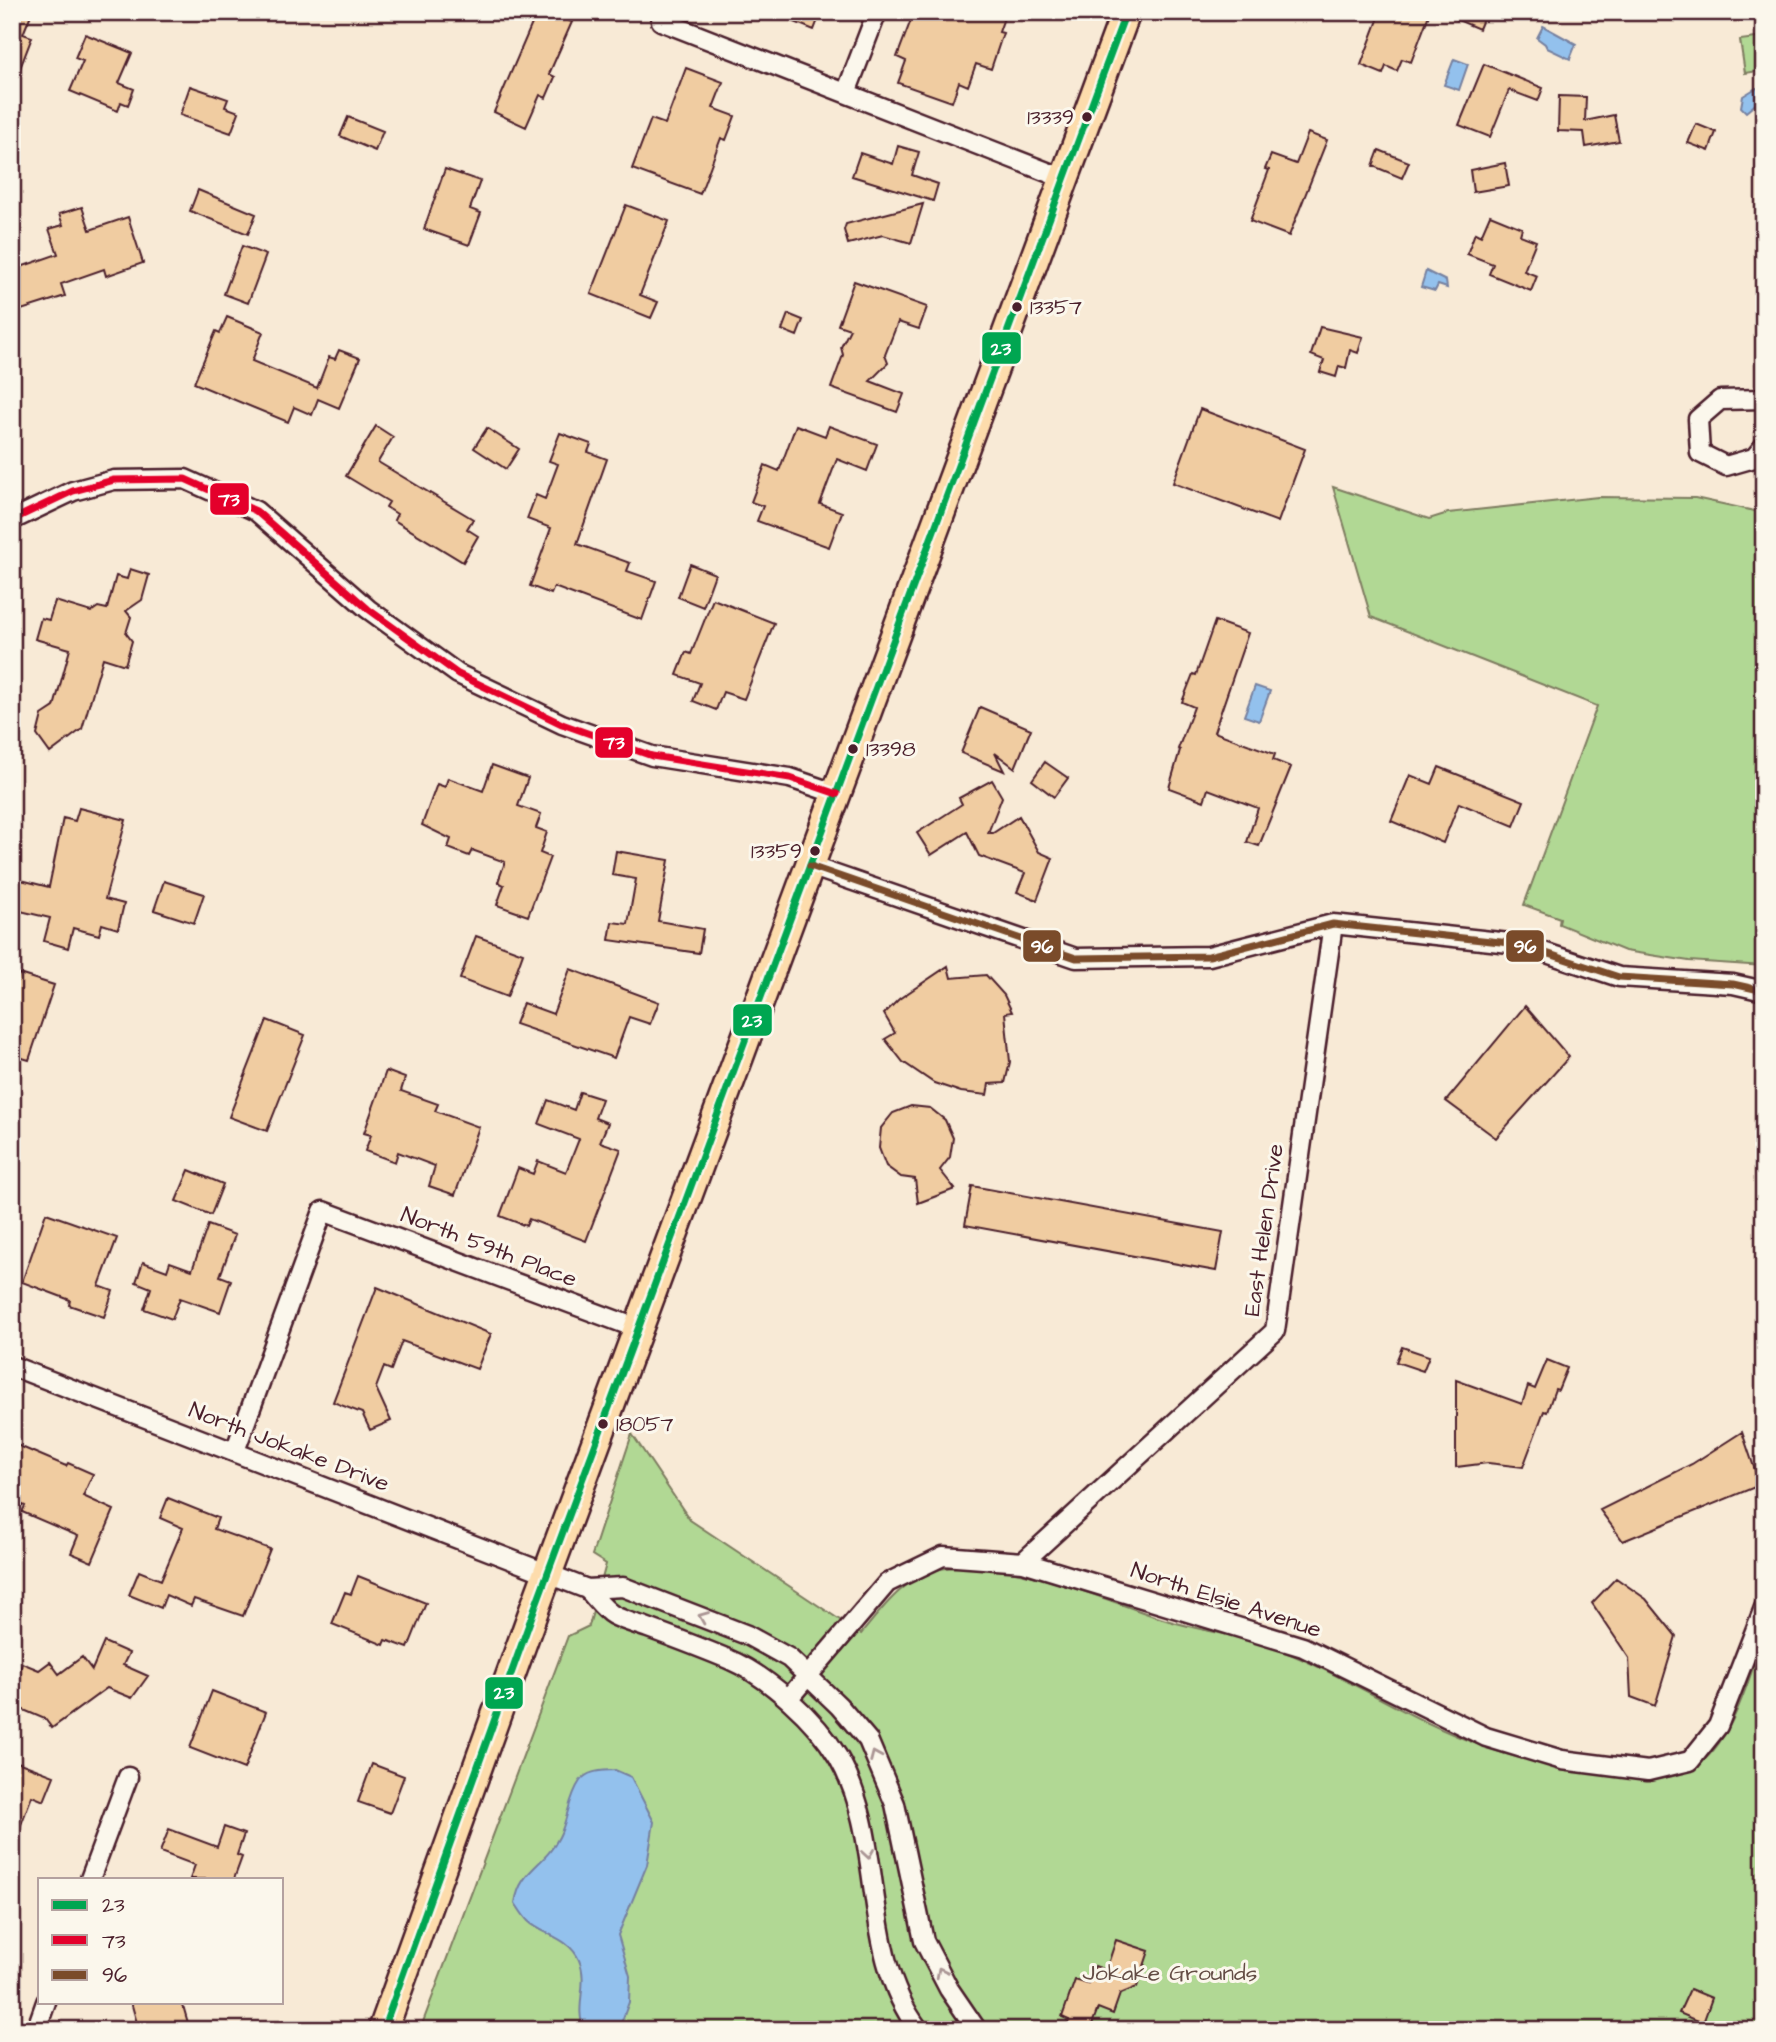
<svg xmlns="http://www.w3.org/2000/svg" width="1776" height="2042" font-family="'Architects Daughter',sans-serif">
	<style>
		.green { fill: #b1d894; stroke: #7e7c60; stroke-width: 2 }
		.water { fill: #93c1ed; stroke: #76809f; stroke-width: 2 }
		.building { fill: #f0cca1; stroke: #4a1f2b; stroke-width: 2 }
		.lines { fill: none; stroke-linecap: round; stroke-linejoin: round }
		.minor-casing { stroke: #4a1f2b; stroke-width: 23 }
		.primary-casing { stroke: #4a1f2b; stroke-width: 33 }
		.minor { stroke: #fbf7ec; stroke-width: 18 }
		.primary { stroke: #fddcac; stroke-width: 28 }
		.bus-1-casing { stroke: #fbf7ec; stroke-width: 12 }
		.bus-2-casing { stroke: #fbf7ec; stroke-width: 12 }
		.bus-3-casing { stroke: #fbf7ec; stroke-width: 12 }
		.bus-1 { stroke: #00a651; stroke-width: 7 }
		.bus-2 { stroke: #e4002b; stroke-width: 7 }
		.bus-3 { stroke: #7a4b2a; stroke-width: 7 }
		.oneway { stroke: #ab9695 }
		.bus-dot { fill: #4a1f2b; stroke: #fbf7ec; stroke-width: 2.5 }
		.labels { text-anchor: middle; dominant-baseline: central; stroke-width: 6; stroke-linejoin: round; paint-order: stroke }
		.bus-label { font-size: 21px; fill: #4a1f2b; stroke: #fbf7ec; text-anchor: start }
		.street-label { font-size: 23px; fill: #4a1f2b; stroke: #fbf7ec }
		.park-label { font-size: 23px; fill: #644d45; stroke: #fbf7ec }
		.line-badge { stroke: #fbf7ec; stroke-width: 2.5 }
		.badge-label { font-size: 19px; text-anchor: middle; font-weight: bold; fill: #fff }
	</style>
	<rect width="100%" height="100%" fill="#f8ead6"/>
	<filter id="ink" filterUnits="userSpaceOnUse"><feTurbulence type="fractalNoise" baseFrequency=".0143" numOctaves="2"/><feDisplacementMap in="SourceGraphic" scale="14" xChannelSelector="R" yChannelSelector="G"/><feConvolveMatrix kernelMatrix="1 2 1 2 8 2 1 2 1" color-interpolation-filters="sRGB"/></filter>
	<g filter="url(#ink)">
		<path class="green" d="M1764 37V70L1745 73 1740 40Z
			M1333 487 1429 519 1448 513 1598 497 1695 498 1764 513V966L1689 961 1625 951 1559 924 1560 918 1524 905 1597 706 1371 617Z
			M632 1434 690 1520 861 1634C882 1609 903 1579 936 1570 999 1555 1091 1594 1151 1615 1193 1631 1241 1634 1283 1651 1351 1678 1413 1722 1483 1746 1522 1761 1564 1769 1606 1775 1635 1779 1666 1784 1693 1768 1732 1746 1750 1675 1764 1635V2030H420L568 1636 589 1626 606 1564 592 1555Z"/>
		<path class="water" d="M1543 26 1576 44 1570 59 1547 48 1545 44 1537 38Z
			M1454 59 1468 64 1459 90 1444 85Z
			M1756 88 1762 90 1763 98 1746 112 1741 107 1743 96Z
			M1426 271 1446 281 1447 288 1438 285 1435 291 1421 287Z
			M1255 686 1270 691 1259 721 1244 716Z
			M615 1770 631 1777 654 1822 647 1865 618 1935 630 1976 629 2002 619 2029 584 2030C574 2006 589 1984 579 1960 569 1937 542 1935 528 1921 523 1916 519 1909 515 1903 520 1869 545 1866 559 1837 568 1820 568 1798 580 1781 588 1770 602 1771 615 1770Z"/>
		<path class="building" d="M12 12H32L23 34 32 37 14 84Z
			M537 12H549L572 22 549 74 555 77 546 98 540 95 526 127 494 112Z
			M770 12H821L814 30Z
			M914 12H1006L999 32 1003 33 991 69 976 64 968 86 959 82 952 102 898 83 906 61 897 57Z
			M1381 12H1430L1411 62 1402 59 1397 71 1386 66 1383 74 1361 65Z
			M1439 12H1486L1479 29Z
			M85 34 132 53 119 83 134 89 128 105 121 102 118 111 70 91 83 61 75 58Z
			M1484 64 1543 88 1538 101 1509 90 1490 137 1459 125Z
			M686 68 723 82 713 108 735 116 726 140 721 138 700 194 632 169 651 119 665 124Z
			M190 86 228 99 225 107 239 112 231 133 180 115Z
			M1559 96 1586 97 1585 121 1614 115 1619 141 1586 147 1584 132 1558 131Z
			M348 117 383 131 375 151 340 136Z
			M1696 124 1716 132 1709 151 1688 143Z
			M1308 133 1327 140 1289 236 1250 221 1269 170 1265 169 1271 155 1296 164Z
			M898 146 919 152 912 175 938 184 933 201 852 176 860 153 893 164Z
			M1379 150 1409 162 1402 178 1373 166Z
			M1505 163 1509 186 1473 192 1470 170Z
			M445 169 480 181 470 209 481 213 469 245 424 229Z
			M198 190 256 214 248 234 190 211Z
			M923 204 911 243 883 235 848 244 844 230 846 224Z
			M626 205 669 221 640 295 658 302 651 318 591 294Z
			M82 207 90 230 128 217 143 263 106 276 104 269 61 284 65 296 12 313V270L58 254 49 229 63 225 59 214Z
			M1490 215 1522 228 1520 235 1536 241 1524 271 1537 276 1531 291 1489 274 1493 264 1467 254 1475 233 1481 236Z
			M242 246 266 255 248 303 224 294Z
			M854 281 927 307 919 329 898 322 885 355 888 363 870 381 904 394 897 412 831 388 843 355 841 347 850 329 838 325Z
			M788 314 803 320 797 336 782 330Z
			M227 317 263 332 252 361 317 388 329 357 335 359 339 350 360 358 339 408 318 399 312 415 294 407 288 422 194 383 216 331 220 333Z
			M1320 327 1363 337 1358 353 1350 350 1346 368 1339 366 1336 377 1320 372 1324 360 1311 355Z
			M1200 409 1305 449 1278 522 1173 483Z
			M796 425 825 436 829 426 877 444 867 471 837 459 820 504 842 512 829 547 757 521 763 506 751 502 765 465 779 471Z
			M376 426 393 437 378 462 473 519 467 529 478 536 463 562 394 520 397 514 386 507 389 502 346 476Z
			M487 428 519 449 506 469 474 448Z
			M560 433 591 444 588 452 607 459 577 544 630 563 627 571 656 581 642 620 554 587 551 594 530 586 551 528 527 519 536 495 545 499 558 464 549 461Z
			M690 564 715 574 703 607 678 597Z
			M130 569 149 575 142 600 126 611 131 617 126 633 132 641 125 665 103 658 82 729 50 753 37 735 42 715 54 707 70 649 35 639 41 618 49 620 55 601 91 612 98 607 107 609 116 576 127 579Z
			M713 599 774 623 744 699 723 692 716 710 693 701 700 683 677 675 686 652 691 654Z
			M1215 621 1248 633 1214 732 1275 754 1273 760 1291 767 1259 846 1247 842 1258 808 1208 789 1204 801 1169 788 1180 750 1178 749 1194 707 1182 702 1193 674 1196 675Z
			M980 707 1031 729 1015 768 995 753 1004 771 961 753Z
			M1045 762 1068 778 1054 797 1032 780Z
			M492 765 528 778 518 806 541 814 536 828 547 832 540 853 550 857 528 916 497 905 504 885 498 882 505 862 472 850 469 856 448 848 451 839 422 825 437 784 445 787 448 778 483 791Z
			M1439 767 1524 801 1514 826 1459 803 1443 843 1391 821 1410 775 1432 784Z
			M992 780 1002 797 988 833H993L1019 816 1039 852 1053 858 1037 900 1017 892 1025 873 979 856 967 832 931 855 917 833 962 804 959 798Z
			M79 808 126 820 105 899 124 904 118 929 102 924 99 935 73 928 68 948 44 941 50 918 12 909V896L17 879 49 887 63 818 75 821Z
			M616 851 669 860 658 921 703 929 699 953 609 940 612 922 628 924 636 879 612 875Z
			M164 881 204 894 194 923 154 910Z
			M476 936 523 953 507 997 460 979Z
			M948 966 951 978 986 975 1004 995 1012 1012 1005 1013 1010 1062 1005 1083 989 1084 987 1095 961 1092 934 1083 903 1062 885 1039 895 1033 884 1014 899 999Z
			M570 969 659 1002 650 1024 629 1017 614 1058 515 1024 523 1003 553 1014Z
			M19 974 54 985 29 1060 12 1055V994Z
			M1525 1006 1569 1057 1496 1138 1446 1101Z
			M267 1020 305 1035 267 1131 229 1117Z
			M386 1071 405 1078 401 1091 438 1104 435 1111 479 1127 455 1195 429 1186 435 1166 398 1152 395 1162 365 1151 371 1135 364 1133Z
			M580 1092 602 1099 595 1118 608 1123 600 1142 621 1149 586 1241 529 1219 526 1226 500 1216 518 1168 533 1174 538 1161 566 1172 579 1139 539 1124 548 1100 574 1110Z
			M911 1106 930 1108 945 1120 953 1138 950 1157 940 1170 955 1189 918 1203 915 1179 901 1177 886 1166 879 1148 881 1128 893 1113Z
			M189 1170 223 1184 211 1215 176 1201Z
			M972 1186 1223 1232 1216 1271 965 1225Z
			M46 1213 117 1238 99 1286 113 1291 104 1317 69 1305 70 1300 22 1282Z
			M208 1225 235 1235 220 1276 231 1280 220 1312 180 1298 172 1319 144 1309 151 1288 136 1282 143 1262 167 1271 170 1262 192 1270Z
			M377 1287 491 1334 477 1369 402 1341 391 1370 384 1367 376 1388 391 1421 370 1430 362 1413 333 1402Z
			M1402 1347 1429 1356 1423 1371 1396 1362Z
			M1547 1360 1567 1368 1558 1390 1555 1389 1547 1412 1544 1411 1523 1467 1488 1463 1456 1467V1380L1522 1404 1528 1386 1535 1389Z
			M1742 1432 1760 1485 1623 1541 1600 1510 1692 1464Z
			M12 1443 66 1466 68 1463 93 1474 83 1496 114 1510 92 1562 71 1553 78 1536 22 1512 25 1506 12 1500Z
			M168 1498 218 1518 214 1529 270 1549 243 1616 194 1599 191 1606 166 1595 161 1608 129 1595 139 1571 161 1580 183 1528 160 1518Z
			M358 1576 426 1603 408 1648 386 1640 384 1645 332 1624 345 1592 351 1594Z
			M1616 1578 1646 1599 1676 1636 1655 1706 1631 1697 1629 1658 1592 1603Z
			M104 1642 129 1653 123 1665 148 1676 132 1698 107 1688 52 1728 45 1719 12 1705V1671L18 1674 22 1663 39 1670 50 1662 59 1674 82 1657 92 1670Z
			M212 1691 266 1712 244 1769 190 1748Z
			M12 1760 54 1776 44 1801 32 1796 14 1843Z
			M372 1764 404 1776 390 1813 358 1802Z
			M224 1827 244 1834 237 1855 242 1857 234 1879H190L195 1865 160 1852 169 1829 217 1847Z
			M1116 1940 1149 1951 1137 1987 1120 1994 1113 2014 1098 2008 1090 2030H1066L1069 2020 1062 2017 1075 1980 1088 1984 1095 1966 1106 1970Z
			M1690 1989 1712 1998 1703 2023 1679 2013Z
			M131 2002H182L190 2030H139Z"/>
		<g class="lines">
			<g class="minor-casing">
				<path id="minor" d="M661 21 1065 179
					M846 93 877 12
					M1764 399 1720 400 1698 419 1700 453 1726 466 1754 458 1764 446
					M12 520 73 491 114 480 185 479 256 511 368 609 458 674 562 724 652 756 790 778 837 794
					M810 866 1076 958 1209 956 1333 924 1519 944 1619 977 1733 984 1764 991
					M12 1366 587 1589C595 1597 604 1610 613 1615 624 1621 637 1624 648 1628 675 1638 702 1648 728 1659 768 1676 816 1720 838 1757 887 1841 859 1951 919 2030
					M235 1451 323 1211 639 1329
					M1023 1562 1275 1331 1333 924
					M587 1589 623 1587 747 1635 789 1658 839 1706 868 1740 895 1804 924 1941 949 1989 977 2030
					M788 1699 887 1583 943 1556 1023 1562 1303 1647 1486 1737 1562 1760 1648 1771 1690 1761 1718 1726 1764 1608
					M90 1879 128 1777
					M36 2030 46 2002"/>
			</g>
			<g class="primary-casing">
				<path id="primary" d="M383 2030 534 1610 1126 12"/>
			</g>
			<use href="#minor" class="minor"/>
			<use href="#primary" class="primary"/>
			<g class="bus-1-casing">
				<path id="bus-1" d="M383 2030 534 1610 1126 12"/>
			</g>
			<g class="bus-2-casing">
				<path id="bus-2" d="M12 520 73 491 114 480 185 479 256 511 368 609 458 674 562 724 652 756 790 778 837 794"/>
			</g>
			<g class="bus-3-casing">
				<path id="bus-3" d="M810 866 1076 958 1209 956 1333 924 1519 944 1619 977 1733 984 1764 991"/>
			</g>
			<use href="#bus-1" class="bus-1"/>
			<use href="#bus-2" class="bus-2"/>
			<use href="#bus-3" class="bus-3"/>
		</g>
		<defs><path id="oneway-chevron" d="M-2-3.5L2.5 0L-2 3.5" fill="none" stroke-width="1.6" stroke-linecap="round" stroke-linejoin="round" transform="scale(1.75)"/></defs>
		<g class="oneway">
			<use href="#oneway-chevron" transform="translate(703 1617) rotate(-158)"/>
			<use href="#oneway-chevron" transform="translate(875 1756) rotate(-113)"/>
			<use href="#oneway-chevron" transform="translate(868 1854) rotate(81)"/>
			<use href="#oneway-chevron" transform="translate(941 1972) rotate(-117)"/>
		</g>
	</g>
	<g class="bus-dot">
		<circle cx="1087" cy="117" r="6"/>
		<circle cx="1017" cy="307" r="6"/>
		<circle cx="853" cy="749" r="6"/>
		<circle cx="815" cy="851" r="6"/>
		<circle cx="603" cy="1424" r="6"/>
	</g>
	<g class="labels">
		<g class="bus-label">
			<text x="1074" y="117" text-anchor="end">13339</text>
			<text x="1030" y="307">13357</text>
			<text x="866" y="749">13398</text>
			<text x="802" y="851" text-anchor="end">13359</text>
			<text x="616" y="1424">18057</text>
		</g>
		<g class="street-label">
			<text transform="translate(1264 1230) rotate(-82)">East Helen Drive</text>
			<text transform="translate(489 1247) rotate(21)">North 59th Place</text>
			<text transform="translate(289 1447) rotate(21)">North Jokake Drive</text>
			<text transform="translate(1226 1600) rotate(18)">North Elsie Avenue</text>
		</g>
		<g class="park-label">
			<text x="1170" y="1973">Jokake Grounds</text>
		</g>
	</g>
	<g class="line-badge">
		<rect x="981" y="331" width="41" height="34" rx="7" fill="#00a651"/>
		<rect x="209" y="482" width="41" height="34" rx="7" fill="#e4002b"/>
		<rect x="594" y="726" width="40" height="33" rx="7" fill="#e4002b"/>
		<rect x="1505" y="929" width="40" height="34" rx="7" fill="#7a4b2a"/>
		<rect x="1022" y="929" width="40" height="34" rx="7" fill="#7a4b2a"/>
		<rect x="732" y="1003" width="41" height="34" rx="7" fill="#00a651"/>
		<rect x="484" y="1676" width="40" height="34" rx="7" fill="#00a651"/>
	</g>
	<g class="badge-label">
		<text x="1001" y="355">23</text>
		<text x="229" y="506">73</text>
		<text x="614" y="749">73</text>
		<text x="1525" y="953">96</text>
		<text x="1042" y="953">96</text>
		<text x="752" y="1027">23</text>
		<text x="504" y="1699">23</text>
	</g>
	<rect width="1776" height="2042" fill="none" stroke="#fbf7ec" stroke-width="42"/>
	<rect x="21" y="21" width="1734" height="2000" fill="none" stroke="#4a1f2b" stroke-width="2.5" filter="url(#ink)"/>
	<rect x="38" y="1878" width="245" height="126" fill="#fbf7ec" stroke="#b4a19f" stroke-width="2"/>
	<rect x="52" y="1900" width="35" height="10" fill="#00a651" stroke="#b4a19f" stroke-width="2"/>
	<text x="102" y="1912" font-size="21" fill="#4a1f2b">23</text>
	<rect x="52" y="1935" width="35" height="10" fill="#e4002b" stroke="#b4a19f" stroke-width="2"/>
	<text x="102" y="1948" font-size="21" fill="#4a1f2b">73</text>
	<rect x="52" y="1970" width="35" height="10" fill="#7a4b2a" stroke="#b4a19f" stroke-width="2"/>
	<text x="102" y="1982" font-size="21" fill="#4a1f2b">96</text>
</svg>
